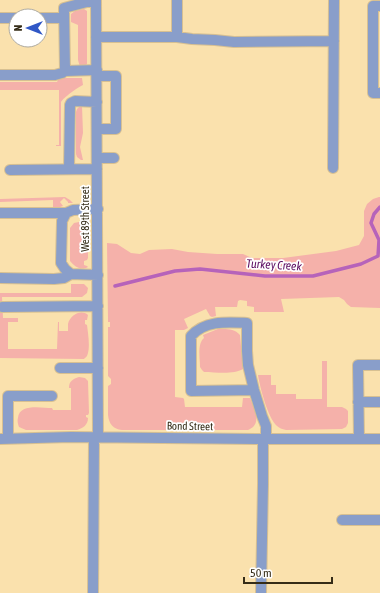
<svg xmlns="http://www.w3.org/2000/svg" width="380" height="593" font-family="'Asap Condensed',sans-serif">
	<style>
		.green { fill: #f5b1aa }
		.lines { fill: none; stroke-linecap: round; stroke-linejoin: round }
		.stream { stroke: #b663ba; stroke-width: 3.5 }
		.minor-casing { stroke: #d7c092; stroke-width: 12 }
		.minor { stroke: #899eca; stroke-width: 10 }
		.labels { text-anchor: middle; dominant-baseline: central; stroke-width: 3.5; stroke-linejoin: round; paint-order: stroke }
		.street-label { font-size: 11px; fill: #352c17; stroke: #fff }
		.water-label { font-size: 12px; font-style: italic; fill: #5d0e62; stroke: #fff }
	</style>
	<rect width="100%" height="100%" fill="#fae1ad"/>
	<path class="green" d="M84 9 87 11V64L84 67H80L78 60V25L71 22V14L75 11Z
		M59 78H82L83 85C78 87 63 98 61 102V146H56V145H59V90H0V82H57Z
		M80 106H82L83 133 80 147 83 160H81L77 157 76 154V112L77 109Z
		M65 197 70 200 73 203H68V202L64 198 60 202 63 206 54 209 53 207V200L0 202V199Z
		M379 197H380V308L351 307 347 304 344 300 339 297 281 299 284 312H254V307L247 306V301L240 300 238 301 237 307H215L216 316 212 317 210 316 206 309 184 319 188 328 184 330H175V397L183 398 184 399 185 407H242L243 398H250C254 409 263 424 248 430H122C113 429 109 424 108 415V386L111 384V379L108 376V327H110V322H108V319L107 243 117 244 131 253 140 254 149 250 172 249 188 252 217 254H243L252 258H283L336 251 359 245 364 236V211L367 204 373 199Z
		M79 222C83 222 86 224 88 228V258L87 260 84 261V265L87 266 88 267C81 271 75 267 70 261V228L74 223Z
		M71 284H84L88 288 87 293 82 297H2L3 318H18V322H8V349H57L58 322H59V331H68C68 329 68 326 68 324 70 315 81 309 88 315L87 320H85V324L87 325C88 333 90 345 88 353 87 357 86 357 84 359L0 358V293H71Z
		M218 329C226 329 234 328 240 335L243 369C233 375 216 372 204 372L202 370 200 367C200 358 197 344 204 338L203 335Z
		M322 361H327V407H342L346 409 348 411V423L346 427 342 429 286 430C282 429 279 428 277 426 268 418 260 388 258 375H271V385H276V394H296V399H322Z
		M79 377 85 378 88 381 89 413 88 415H86V417L88 418C88 425 83 428 77 430H26L19 427C18 424 17 421 18 418 19 403 42 408 52 408L53 410H71V388H69C69 381 73 379 79 377Z"/>
	<g class="lines">
		<path class="stream" d="M115 286 175 271 200 269 265 276H313L361 264 378 256 379 240 371 223 374 214 380 207"/>
		<g class="minor-casing">
			<path id="minor" d="M96 0 98 438
				M177 0V37
				M96 2H87L64 8 65 71 97 70
				M380 6H373V93H380
				M0 18H16
				M40 18H64
				M96 37H177L192 39 215 40 234 42 334 41
				M0 75H55L62 73 65 71
				M97 76H116V129H97
				M97 158H114
				M333 168 334 0
				M69 169 70 105 71 103 75 101 97 102
				M10 170 97 169
				M98 209 73 210 66 213 62 221 61 263 65 269 71 274 98 275
				M0 213H66
				M0 278 54 279 64 278 71 274
				M2 307 98 306
				M60 368H98
				M254 390 191 391V336C205 320 227 322 247 323V351L248 365 254 390 262 416 266 426V439
				M358 402H380
				M0 439 71 437 263 439H380
				M8 439V396H52
				M359 439 358 365H380
				M342 520H380
				M93 593 94 438
				M261 593 263 484V439"/>
		</g>
		<use href="#minor" class="minor"/>
	</g>
	<g class="labels">
		<g class="street-label">
			<text transform="translate(85 219) rotate(-90)">West 89th Street</text>
			<text transform="translate(190 426) rotate(1)">Bond Street</text>
		</g>
		<g class="water-label">
			<text transform="translate(274 265) rotate(3)">Turkey Creek</text>
		</g>
	</g>
	<g transform="translate(28 28) rotate(270)"><circle r="19" fill="#ffffff" stroke="#aeaba2"/>
	<path d="M0-3L7 15L0 10L-7 15Z" fill="#3057c6"/>
	<text y="-6" font-size="11" font-weight="bold" text-anchor="middle" fill="#352c17">N</text>
	</g>
	<path d="M244 577v6h88v-6" fill="none" stroke="#352c17" stroke-width="2"/>
	<text x="250" y="577" font-size="12" fill="#352c17" stroke="#ffffff" stroke-width="3" paint-order="stroke">50 m</text>
</svg>
